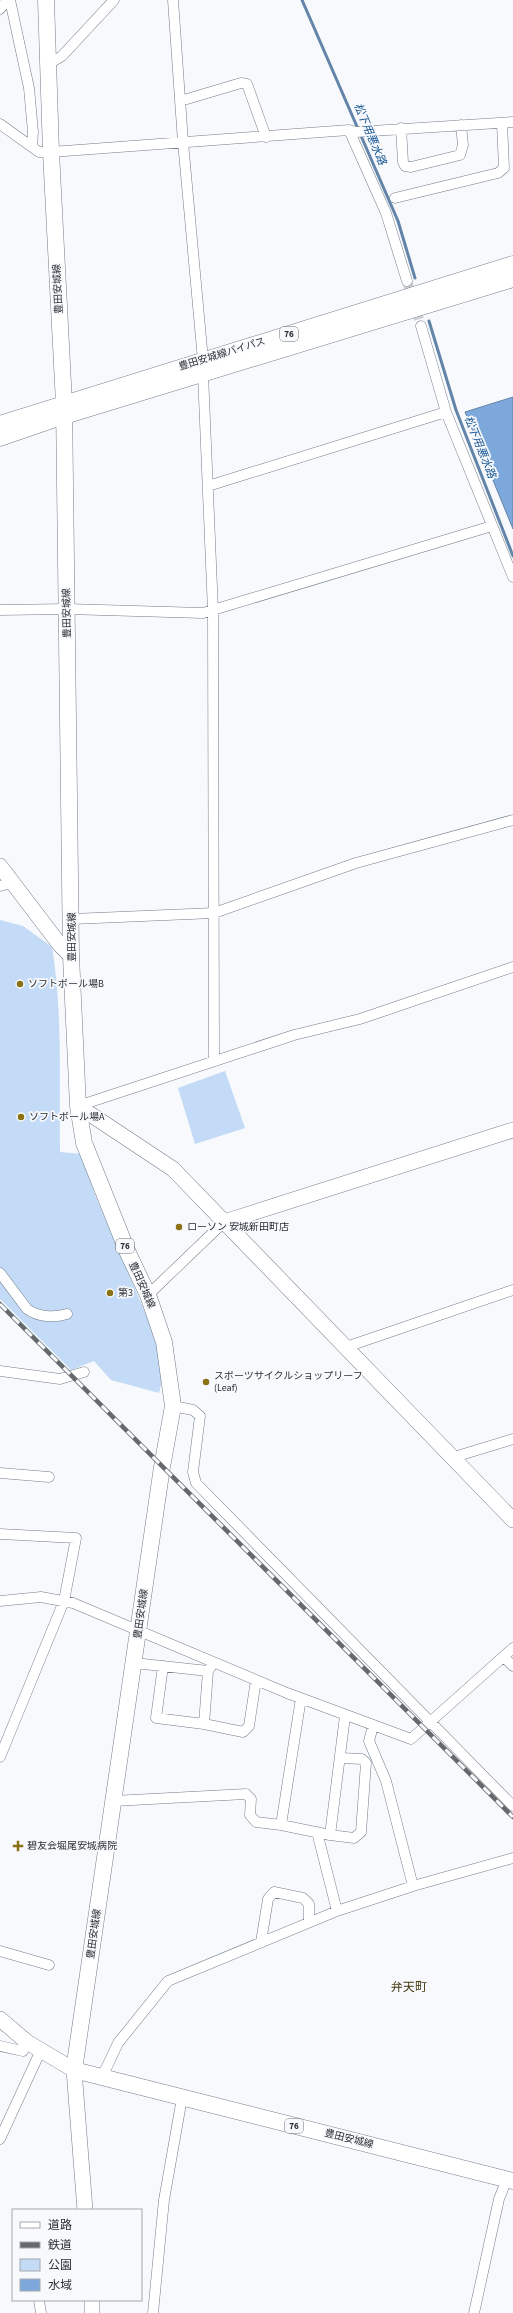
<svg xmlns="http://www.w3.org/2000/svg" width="513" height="2313" font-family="'Source Sans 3','Noto Sans JP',sans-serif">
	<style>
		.green { fill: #c3dbf6 }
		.water { fill: #7ca8db; stroke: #6384a9 }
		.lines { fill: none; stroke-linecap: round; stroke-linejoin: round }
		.stream { stroke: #6384a9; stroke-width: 3 }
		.street-tunnel { stroke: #ced1d4; stroke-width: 10; stroke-dasharray: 10 5; stroke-linecap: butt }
		.street-casing { stroke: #727d8a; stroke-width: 11 }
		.secondary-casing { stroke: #727d8a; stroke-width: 16 }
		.primary-casing { stroke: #727d8a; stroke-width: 17 }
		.street { stroke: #fff; stroke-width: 10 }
		.secondary { stroke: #fff; stroke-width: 15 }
		.primary { stroke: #fff; stroke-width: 16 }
		.rail-casing { stroke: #65696d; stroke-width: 4.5 }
		.rail { stroke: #f7f9fc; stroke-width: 3; stroke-dasharray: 9; stroke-linecap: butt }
		.poi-dot { fill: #8b7214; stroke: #f7f9fc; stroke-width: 1.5 }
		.labels { text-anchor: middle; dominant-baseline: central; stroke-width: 3.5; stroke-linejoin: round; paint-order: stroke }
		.shield { fill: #f7f9fc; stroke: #686c70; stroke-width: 1 }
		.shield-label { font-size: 9px; font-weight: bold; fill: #2a2f34 }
		.street-label { font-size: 10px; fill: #2a2f34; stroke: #f7f9fc }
		.poi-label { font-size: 10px; fill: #2a2f34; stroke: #f7f9fc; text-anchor: start }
		.water-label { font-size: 11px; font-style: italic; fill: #165593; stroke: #f7f9fc }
		.quarter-label { font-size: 12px; fill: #44370e; stroke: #f7f9fc }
	</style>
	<rect width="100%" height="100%" fill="#f7f9fc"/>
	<path class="green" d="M0 920 23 926 52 947C63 1014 59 1084 60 1152L82 1154 95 1195 150 1324C157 1345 166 1372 159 1393L111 1380 94 1361 71 1370 0 1299Z
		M225 1071 245 1128 195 1144 178 1088Z"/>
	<path class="water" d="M513 397V529L465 412Z"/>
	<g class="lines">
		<path class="stream" d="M302 0 398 221 415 278
			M429 321 456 410 513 556"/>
		<path class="street-tunnel" d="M407 281 421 326"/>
		<g class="street-casing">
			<path id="street" d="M10 0 29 88 33 132 32 147
				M173 0 183 142 203 360
				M0 9 7 0
				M47 65 62 56 114 0
				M187 99 241 83 247 84 266 137
				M0 124 39 152H51L349 130 356 132 513 122
				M401 128 403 162 405 166 411 167 460 155 463 145 461 125
				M349 130 386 213 407 281
				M395 198 498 173 504 168 502 123
				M421 326 446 412
				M203 374 213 611 214 1061
				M208 486 446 412 513 577
				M0 610 67 609 203 613 492 526
				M0 886 12 883
				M72 919 214 913 356 863 513 820
				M78 1106 294 1035 360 1019 513 967
				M0 1273 27 1309C38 1317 54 1318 67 1314
				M148 1295 224 1222
				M346 1347 513 1290
				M0 1371 60 1379 84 1372
				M173 1406 193 1410 200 1416 193 1472 196 1483 513 1806
				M454 1457 513 1439
				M0 1473 49 1477
				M0 1534 76 1538 64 1601 0 1757
				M0 1601 41 1597 73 1603 287 1693 411 1739 513 1648
				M504 1657 513 1666
				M134 1663 208 1671 212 1665
				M163 1666 156 1718 204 1724 208 1671
				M301 1698 281 1825 330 1835 345 1716
				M204 1724 243 1732 249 1726 256 1680
				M373 1726 369 1741 386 1781 413 1886
				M113 1801 246 1794 251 1799 250 1815 256 1822 281 1825
				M317 1832 337 1911
				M330 1835 354 1838 361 1832 366 1763 362 1759 341 1758
				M261 1942 268 1899 274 1892 303 1898 309 1904V1922
				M0 1951 49 1965
				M0 2046 23 2051 27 2042
				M102 2077 118 2043 168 1981 337 1911 413 1886 513 1858
				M0 2139 41 2050
				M39 2300 41 2313
				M153 2313 164 2200 182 2098
				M474 2313 499 2199 507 2179"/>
		</g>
		<g class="secondary-casing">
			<path id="secondary" d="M0 866 60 945 71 956
				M78 1106 173 1169 513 1520
				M224 1222 513 1130
				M0 2019 27 2042 74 2070 85 2210
				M92 2300V2313"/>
		</g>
		<g class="primary-casing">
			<path id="primary" d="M46 0 51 152 64 403 71 956 78 1106 84 1143 128 1253 148 1295 164 1342 173 1406 162 1467 74 2070 513 2181
				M0 424 513 264
				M0 438 64 416 513 279"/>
		</g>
		<use href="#street" class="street"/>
		<use href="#secondary" class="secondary"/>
		<use href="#primary" class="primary"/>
		<g class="rail-casing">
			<path id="rail" d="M0 1304 513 1817"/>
		</g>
		<use href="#rail" class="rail"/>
	</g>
	<g class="poi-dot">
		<circle cx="20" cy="984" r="4"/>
		<circle cx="21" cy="1117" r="4"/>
		<circle cx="179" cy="1227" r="4"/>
		<circle cx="110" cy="1293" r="4"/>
		<circle cx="206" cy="1382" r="4"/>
		<path d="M16 1840h4v4h4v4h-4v4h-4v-4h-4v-4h4z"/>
	</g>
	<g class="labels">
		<g class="shield">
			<rect x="280" y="327" width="18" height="14" rx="3"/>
			<rect x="116" y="1239" width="18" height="14" rx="3"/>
			<rect x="285" y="2119" width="18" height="14" rx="3"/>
		</g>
		<g class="shield-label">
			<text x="289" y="334">76</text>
			<text x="125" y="1246">76</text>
			<text x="294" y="2126">76</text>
		</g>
		<g class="street-label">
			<text transform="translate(58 289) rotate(-93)">豊田安城線</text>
			<text transform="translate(222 354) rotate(-17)">豊田安城線バイパス</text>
			<text transform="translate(67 613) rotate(-91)">豊田安城線</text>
			<text transform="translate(72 937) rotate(-90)">豊田安城線</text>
			<text transform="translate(142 1285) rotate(66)">豊田安城線</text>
			<text transform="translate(141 1614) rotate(-82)">豊田安城線</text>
			<text transform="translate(94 1934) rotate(-82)">豊田安城線</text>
			<text transform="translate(349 2139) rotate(14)">豊田安城線</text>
		</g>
		<g class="poi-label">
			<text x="28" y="984">ソフトボール場B</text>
			<text x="29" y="1117">ソフトボール場A</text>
			<text x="187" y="1227">ローソン 安城新田町店</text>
			<text x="118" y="1293">第3</text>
			<text x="214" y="1376">スポーツサイクルショップリーフ<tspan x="214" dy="12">(Leaf)</tspan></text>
			<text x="27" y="1846">碧友会堀尾安城病院</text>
		</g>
		<g class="water-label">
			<text transform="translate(370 134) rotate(67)">松下用悪水路</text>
			<text transform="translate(480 447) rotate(68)">松下用悪水路</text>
		</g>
		<g class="quarter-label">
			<text x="409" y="1987">弁天町</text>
		</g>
	</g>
	<rect x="12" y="2209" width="130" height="92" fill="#f7f9fc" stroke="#a5a8ac"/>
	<rect x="20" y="2222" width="20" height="6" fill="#ffffff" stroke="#a5a8ac"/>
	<text x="48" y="2229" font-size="12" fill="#2a2f34">道路</text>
	<rect x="20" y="2242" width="20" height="6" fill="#65696d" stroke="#a5a8ac"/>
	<text x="48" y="2249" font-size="12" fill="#2a2f34">鉄道</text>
	<rect x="20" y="2259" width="20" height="12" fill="#c3dbf6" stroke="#a5a8ac"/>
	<text x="48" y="2269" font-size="12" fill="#2a2f34">公園</text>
	<rect x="20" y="2279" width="20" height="12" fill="#7ca8db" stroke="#a5a8ac"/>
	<text x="48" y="2289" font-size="12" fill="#2a2f34">水域</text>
</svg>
